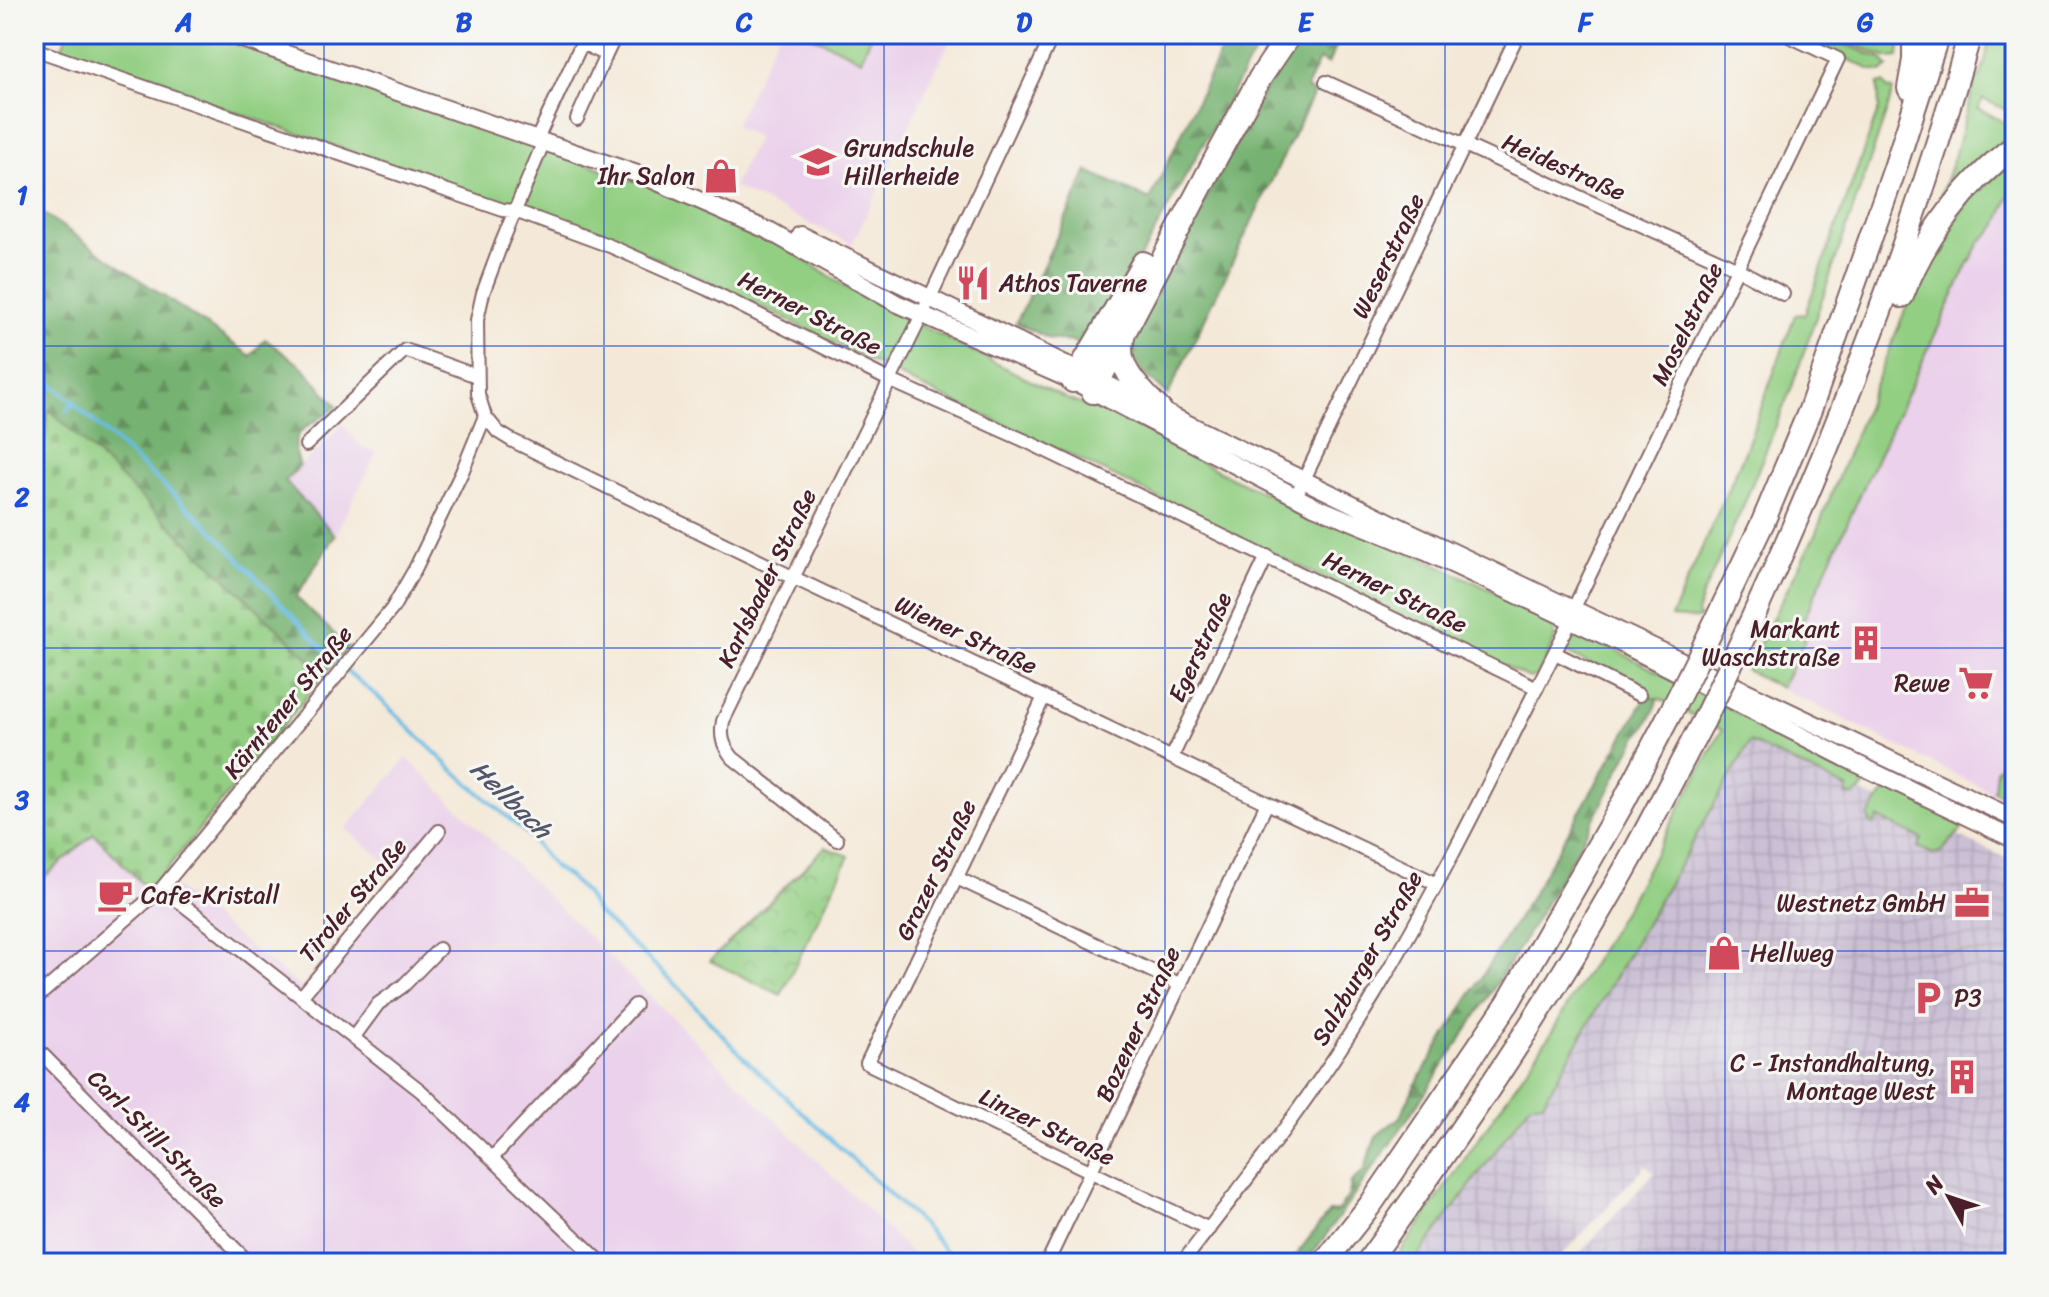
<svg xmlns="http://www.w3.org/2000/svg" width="2049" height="1297" font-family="Sriracha,sans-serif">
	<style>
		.built { fill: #ebd1eb }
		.industrial { fill: url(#industrial-grid) }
		.grass { fill: #93cf83; stroke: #6e7757; stroke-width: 2 }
		.forest { fill: url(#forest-firs); stroke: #60684e; stroke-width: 2 }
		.cemetery { fill: url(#cemetery-stones); stroke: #6e7757; stroke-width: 2 }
		.park { fill: url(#park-crowns); stroke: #6e7757; stroke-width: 2 }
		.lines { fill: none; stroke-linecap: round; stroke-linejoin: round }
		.stream { stroke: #68bce4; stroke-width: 4 }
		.street-casing { stroke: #866668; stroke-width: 16 }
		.secondary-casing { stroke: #866668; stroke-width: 20 }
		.highway-casing { stroke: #866668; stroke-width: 26 }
		.street { stroke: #fff; stroke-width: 12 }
		.secondary { stroke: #fff; stroke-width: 16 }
		.highway { stroke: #fff; stroke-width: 22 }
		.highway-bridge-casing { stroke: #866668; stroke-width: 26; stroke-linecap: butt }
		.highway-bridge { stroke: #fff; stroke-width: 22 }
		.grid { fill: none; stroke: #1d4ed8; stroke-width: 2; stroke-opacity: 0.55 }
		.labels { text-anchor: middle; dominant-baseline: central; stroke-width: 6; stroke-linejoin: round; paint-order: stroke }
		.poi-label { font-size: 24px; fill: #4a1f2b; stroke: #f6f6f2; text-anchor: start }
		.street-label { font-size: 24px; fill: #4a1f2b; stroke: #f6f6f2 }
		.water-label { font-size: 26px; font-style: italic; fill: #54566c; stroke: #f6f6f2 }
		.neatline { fill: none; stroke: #1d4ed8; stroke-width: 3 }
		.grid-label { font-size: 26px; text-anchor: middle; font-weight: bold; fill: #1d4ed8 }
	</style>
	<defs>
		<pattern id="industrial-grid" width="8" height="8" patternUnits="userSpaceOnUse" patternTransform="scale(2)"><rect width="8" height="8" fill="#cbbfd5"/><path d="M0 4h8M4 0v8" fill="none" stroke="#b0a4b7"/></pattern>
		<pattern id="forest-firs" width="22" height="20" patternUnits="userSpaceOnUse" patternTransform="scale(2)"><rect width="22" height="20" fill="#76b271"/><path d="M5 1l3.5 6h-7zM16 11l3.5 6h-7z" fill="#63905d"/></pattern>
		<pattern id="cemetery-stones" width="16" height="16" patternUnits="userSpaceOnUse" patternTransform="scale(2)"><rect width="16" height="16" fill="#93cf83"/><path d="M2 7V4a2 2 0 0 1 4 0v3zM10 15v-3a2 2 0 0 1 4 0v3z" fill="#80b171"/></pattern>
		<pattern id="park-crowns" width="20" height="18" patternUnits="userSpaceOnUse" patternTransform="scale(2)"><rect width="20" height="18" fill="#93cf83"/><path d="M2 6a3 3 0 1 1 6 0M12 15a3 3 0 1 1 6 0" fill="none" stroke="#80b171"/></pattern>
	</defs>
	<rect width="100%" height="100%" fill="#f6f6f2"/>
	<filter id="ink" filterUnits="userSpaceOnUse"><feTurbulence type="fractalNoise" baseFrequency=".0125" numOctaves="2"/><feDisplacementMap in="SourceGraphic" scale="16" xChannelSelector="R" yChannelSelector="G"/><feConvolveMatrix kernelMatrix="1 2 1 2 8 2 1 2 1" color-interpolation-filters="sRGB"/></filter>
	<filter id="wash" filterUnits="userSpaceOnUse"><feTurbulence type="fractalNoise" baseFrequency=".006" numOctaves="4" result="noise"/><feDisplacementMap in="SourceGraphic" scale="32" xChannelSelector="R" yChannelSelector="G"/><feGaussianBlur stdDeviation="1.8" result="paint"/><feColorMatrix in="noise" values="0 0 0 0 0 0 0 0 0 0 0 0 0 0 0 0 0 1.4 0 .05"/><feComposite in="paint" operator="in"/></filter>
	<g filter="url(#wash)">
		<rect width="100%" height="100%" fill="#f4e9d8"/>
		<path class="built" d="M778 34H953L852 244 733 187 757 137 735 126Z
			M2015 192V750L1996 770 1994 790 2015 801V804L1781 688 1805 640 1798 633 1879 453 1968 265 1981 241 1997 226 2009 197Z
			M343 425 364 448 377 452 335 535 285 481Z
			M407 758 890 1232 920 1263H34V886L94 834 137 881 160 901 175 887 301 988 398 872 346 829Z"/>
		<path class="industrial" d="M1750 742 2015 862V1263H1581L1579 1254 1654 1173 1646 1165 1555 1263H1413L1531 1103H1543Z"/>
		<path class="grass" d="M67 34H207L512 136 677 196 779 243 848 289 1069 400 1123 419 1230 477 1286 503 1303 507 1409 551 1550 618C1564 636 1546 657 1537 675L1530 678 1523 675 1068 454 928 390 762 307 661 260 587 231 60 53Z
			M807 34H872L861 59Z
			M1795 34H1819L1882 59 1888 67 1882 72 1869 69Z
			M1826 34H1906L1908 45 1900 44 1899 57 1888 58Z
			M1989 34H2005L2015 51V114L1983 99 1978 108 2015 128V136L1929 229 1954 157 1976 78H1980L1986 58Z
			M1884 83 1888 89 1893 90 1890 102 1793 384 1742 509 1702 596 1697 614 1701 619 1671 617 1744 454 1795 315 1805 314 1879 108 1878 84Z
			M2015 159V192L2009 197 1997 226 1981 241 1968 265 1879 453 1798 632 1805 640 1781 688 1746 670 1815 535 1916 283 1928 258 1969 200Z
			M1583 633 1855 774 1865 783 1863 789 1855 796 1846 795 1848 789 1750 742 1543 1103H1531L1413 1263H1393L1550 1035 1628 903 1722 730 1660 699 1649 697 1638 688 1565 652 1563 646C1567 636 1572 634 1583 633Z
			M2015 750V801L1994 791 1996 770Z
			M1891 789 1904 790 1969 821 1941 852 1933 854 1918 847 1922 839 1878 818 1874 825 1871 824 1868 817 1883 793Z"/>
		<path class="forest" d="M1229 34H1267L1250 60 1144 251 1083 348 1073 342 1050 339 1016 323 1088 171 1150 200Z
			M1295 34H1342L1328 64 1319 60 1306 88 1314 93 1168 395 1141 371 1135 359 1126 362 1124 350Z
			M34 207 251 356 265 339 304 368 337 406C312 429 284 425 300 466L285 481 335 535 296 597 348 647 325 674 48 413 46 438 34 448Z
			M1649 697 1658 699C1654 716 1644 727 1635 741 1624 760 1614 781 1604 800 1517 963 1413 1114 1306 1263H1290L1329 1212 1338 1211 1349 1195 1351 1182 1363 1172 1376 1136 1400 1117 1414 1087 1527 903 1642 704Z"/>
		<path class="cemetery" d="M50 410 325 674 163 874 147 889 94 834 34 886V448L45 438 48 413Z"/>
		<path class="park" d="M825 847 849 856 781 995 710 961Z"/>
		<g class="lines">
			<path class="stream" d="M34 367 207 525 335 661 378 697 451 768 527 834 554 867 569 877 586 894 597 912 669 978 743 1057 925 1227 956 1263
				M67 410 75 402
				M34 435 41 429"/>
		</g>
	</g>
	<g filter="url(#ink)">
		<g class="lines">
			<g class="street-casing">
				<path id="street" d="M34 49 503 210 515 211 610 246 707 289 889 380 1028 442 1537 688
					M1326 82 1738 269 1783 294
					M577 119 606 55
					M537 139 582 43 606 55 616 34
					M485 416 498 432 511 440 792 577 1437 884
					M306 445 405 350 477 376
					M1296 496 1518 34
					M1571 614 1838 59 1785 34
					M1555 653 1639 695
					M1044 697 867 1063 1209 1229
					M1172 757 1267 556
					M837 840 733 758C723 746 720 737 723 721L920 319 1053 34
					M957 878 1181 985
					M162 888 421 1091 602 1263
					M301 997 439 831
					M34 1000 162 888 392 609 415 569 462 472 485 416 478 394 477 320 483 293 502 242 544 141
					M353 1038 378 1004 403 986 439 949
					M34 1046 249 1263
					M492 1158 635 1005
					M1047 1263 1267 803
					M1182 1263C1249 1177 1317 1090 1373 997 1446 875 1507 746 1571 620"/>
			</g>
			<g class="secondary-casing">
				<path id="secondary" d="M228 34 646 177 767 230 896 303 1073 381 1314 506 1426 552 1620 643 1845 758 2015 840
					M800 235 1394 524 2015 819"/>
			</g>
			<g class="highway-casing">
				<path id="highway" d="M2014 34 2015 36
					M1909 88 1914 60V34
					M1902 296C1924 238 1965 183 2015 146
					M1123 338C1113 367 1143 392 1161 411
					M1073 381 1143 263
					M1093 392 1216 158 1260 78 1290 34
					M1702 650 1763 522 1810 410 1894 171 1938 34
					M1731 664C1828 460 1909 251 1970 34
					M1324 1263 1371 1204 1508 1003 1624 801 1674 706
					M1367 1263C1458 1138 1544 1010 1621 876 1650 825 1676 772 1704 720"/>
			</g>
			<use href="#street" class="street"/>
			<use href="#secondary" class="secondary"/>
			<use href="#highway" class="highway"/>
			<g class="highway-bridge-casing">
				<path id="highway-bridge" d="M1674 706 1702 650
					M1704 720 1731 664"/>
			</g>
			<use href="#highway-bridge" class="highway-bridge"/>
		</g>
	</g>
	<path class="grid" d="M324 34V1263M604 34V1263M884 34V1263M1165 34V1263M1445 34V1263M1725 34V1263M34 346H2015M34 648H2015M34 951H2015"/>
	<defs>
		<g id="school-bare" transform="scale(2.76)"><path d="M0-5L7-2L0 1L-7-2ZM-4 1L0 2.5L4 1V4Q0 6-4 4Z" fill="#d1495b" stroke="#f6f6f2" stroke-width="2.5" paint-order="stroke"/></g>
		<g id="shop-bare" transform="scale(2.76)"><path d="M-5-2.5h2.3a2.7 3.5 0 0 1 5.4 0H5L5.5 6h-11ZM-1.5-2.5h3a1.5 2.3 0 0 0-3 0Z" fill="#d1495b" stroke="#f6f6f2" stroke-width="2.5" paint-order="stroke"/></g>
		<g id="restaurant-bare" transform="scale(2.76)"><path d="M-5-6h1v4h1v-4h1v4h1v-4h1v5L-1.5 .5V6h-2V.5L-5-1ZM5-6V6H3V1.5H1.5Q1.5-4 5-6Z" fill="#d1495b" stroke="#f6f6f2" stroke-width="2.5" paint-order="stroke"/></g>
		<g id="building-bare" transform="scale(2.76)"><path d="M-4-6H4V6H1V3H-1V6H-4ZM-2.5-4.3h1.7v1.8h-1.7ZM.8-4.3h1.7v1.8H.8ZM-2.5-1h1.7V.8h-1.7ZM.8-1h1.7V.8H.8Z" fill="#d1495b" stroke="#f6f6f2" stroke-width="2.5" paint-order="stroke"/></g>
		<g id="supermarket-bare" transform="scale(2.76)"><path d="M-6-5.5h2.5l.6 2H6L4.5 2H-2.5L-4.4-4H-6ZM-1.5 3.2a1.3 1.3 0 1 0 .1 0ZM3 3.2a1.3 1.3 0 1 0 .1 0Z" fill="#d1495b" stroke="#f6f6f2" stroke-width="2.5" paint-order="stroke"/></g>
		<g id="cafe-bare" transform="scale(2.76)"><path d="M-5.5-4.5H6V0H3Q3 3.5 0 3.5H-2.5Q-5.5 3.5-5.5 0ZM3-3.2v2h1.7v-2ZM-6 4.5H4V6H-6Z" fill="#d1495b" stroke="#f6f6f2" stroke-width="2.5" paint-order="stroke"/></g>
		<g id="office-bare" transform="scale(2.76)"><path d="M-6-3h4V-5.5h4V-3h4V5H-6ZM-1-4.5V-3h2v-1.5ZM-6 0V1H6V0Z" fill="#d1495b" stroke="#f6f6f2" stroke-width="2.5" paint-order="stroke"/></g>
		<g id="parking-bare" transform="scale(2.76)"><path d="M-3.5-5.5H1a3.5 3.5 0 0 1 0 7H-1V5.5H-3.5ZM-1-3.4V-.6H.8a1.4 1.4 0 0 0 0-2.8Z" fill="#d1495b" stroke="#f6f6f2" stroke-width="2.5" paint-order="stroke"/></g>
	</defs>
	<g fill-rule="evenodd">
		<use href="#school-bare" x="818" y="162"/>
		<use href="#shop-bare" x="721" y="176"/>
		<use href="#restaurant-bare" x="973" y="283"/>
		<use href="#building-bare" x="1866" y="643"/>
		<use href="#supermarket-bare" x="1976" y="683"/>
		<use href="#cafe-bare" x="115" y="895"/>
		<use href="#office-bare" x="1972" y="903"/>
		<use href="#shop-bare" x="1724" y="953"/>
		<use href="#parking-bare" x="1928" y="998"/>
		<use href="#building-bare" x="1962" y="1077"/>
	</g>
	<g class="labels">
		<g class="poi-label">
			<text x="844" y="148">Grundschule<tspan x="844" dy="28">Hillerheide</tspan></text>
			<text x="695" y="176" text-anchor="end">Ihr Salon</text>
			<text x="999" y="283">Athos Taverne</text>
			<text x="1840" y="629" text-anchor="end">Markant<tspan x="1840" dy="28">Waschstraße</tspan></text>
			<text x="1950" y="683" text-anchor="end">Rewe</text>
			<text x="141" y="895">Cafe-Kristall</text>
			<text x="1946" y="903" text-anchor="end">Westnetz GmbH</text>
			<text x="1750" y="953">Hellweg</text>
			<text x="1954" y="998">P3</text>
			<text x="1936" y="1063" text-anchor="end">C - Instandhaltung,<tspan x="1936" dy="28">Montage West</tspan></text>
		</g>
		<g class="street-label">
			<text transform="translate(1564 167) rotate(24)">Heidestraße</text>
			<text transform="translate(1388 256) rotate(-64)">Weserstraße</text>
			<text transform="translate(810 313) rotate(27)">Herner Straße</text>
			<text transform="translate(1687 324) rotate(-64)">Moselstraße</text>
			<text transform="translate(767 578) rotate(-64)">Karlsbader Straße</text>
			<text transform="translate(1395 592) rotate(26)">Herner Straße</text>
			<text transform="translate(966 635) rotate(25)">Wiener Straße</text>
			<text transform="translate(1200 647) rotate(-65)">Egerstraße</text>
			<text transform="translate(288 702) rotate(-51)">Kärntener Straße</text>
			<text transform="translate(936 870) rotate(-64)">Grazer Straße</text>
			<text transform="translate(353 900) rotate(-50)">Tiroler Straße</text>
			<text transform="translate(1367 958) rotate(-60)">Salzburger Straße</text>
			<text transform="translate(1138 1024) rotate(-65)">Bozener Straße</text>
			<text transform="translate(1047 1127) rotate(26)">Linzer Straße</text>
			<text transform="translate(157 1139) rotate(45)">Carl-Still-Straße</text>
		</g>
		<g class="water-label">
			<text transform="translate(511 799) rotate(44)">Hellbach</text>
		</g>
	</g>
	<rect width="2049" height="1297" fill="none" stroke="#f6f6f2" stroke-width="88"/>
	<g transform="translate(1949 1197) rotate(310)" stroke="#f6f6f2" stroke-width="6" paint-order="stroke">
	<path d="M0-6L14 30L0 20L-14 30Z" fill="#4a1f2b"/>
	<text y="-12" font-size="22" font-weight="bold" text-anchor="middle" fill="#4a1f2b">N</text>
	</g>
	<rect x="44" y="44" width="1961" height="1209" class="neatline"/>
	<g class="grid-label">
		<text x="184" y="31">A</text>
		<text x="464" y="31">B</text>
		<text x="744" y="31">C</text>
		<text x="1024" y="31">D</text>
		<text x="1305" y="31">E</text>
		<text x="1585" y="31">F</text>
		<text x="1865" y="31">G</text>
		<text x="22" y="204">1</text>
		<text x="22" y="506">2</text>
		<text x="22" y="809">3</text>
		<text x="22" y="1111">4</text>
	</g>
</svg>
